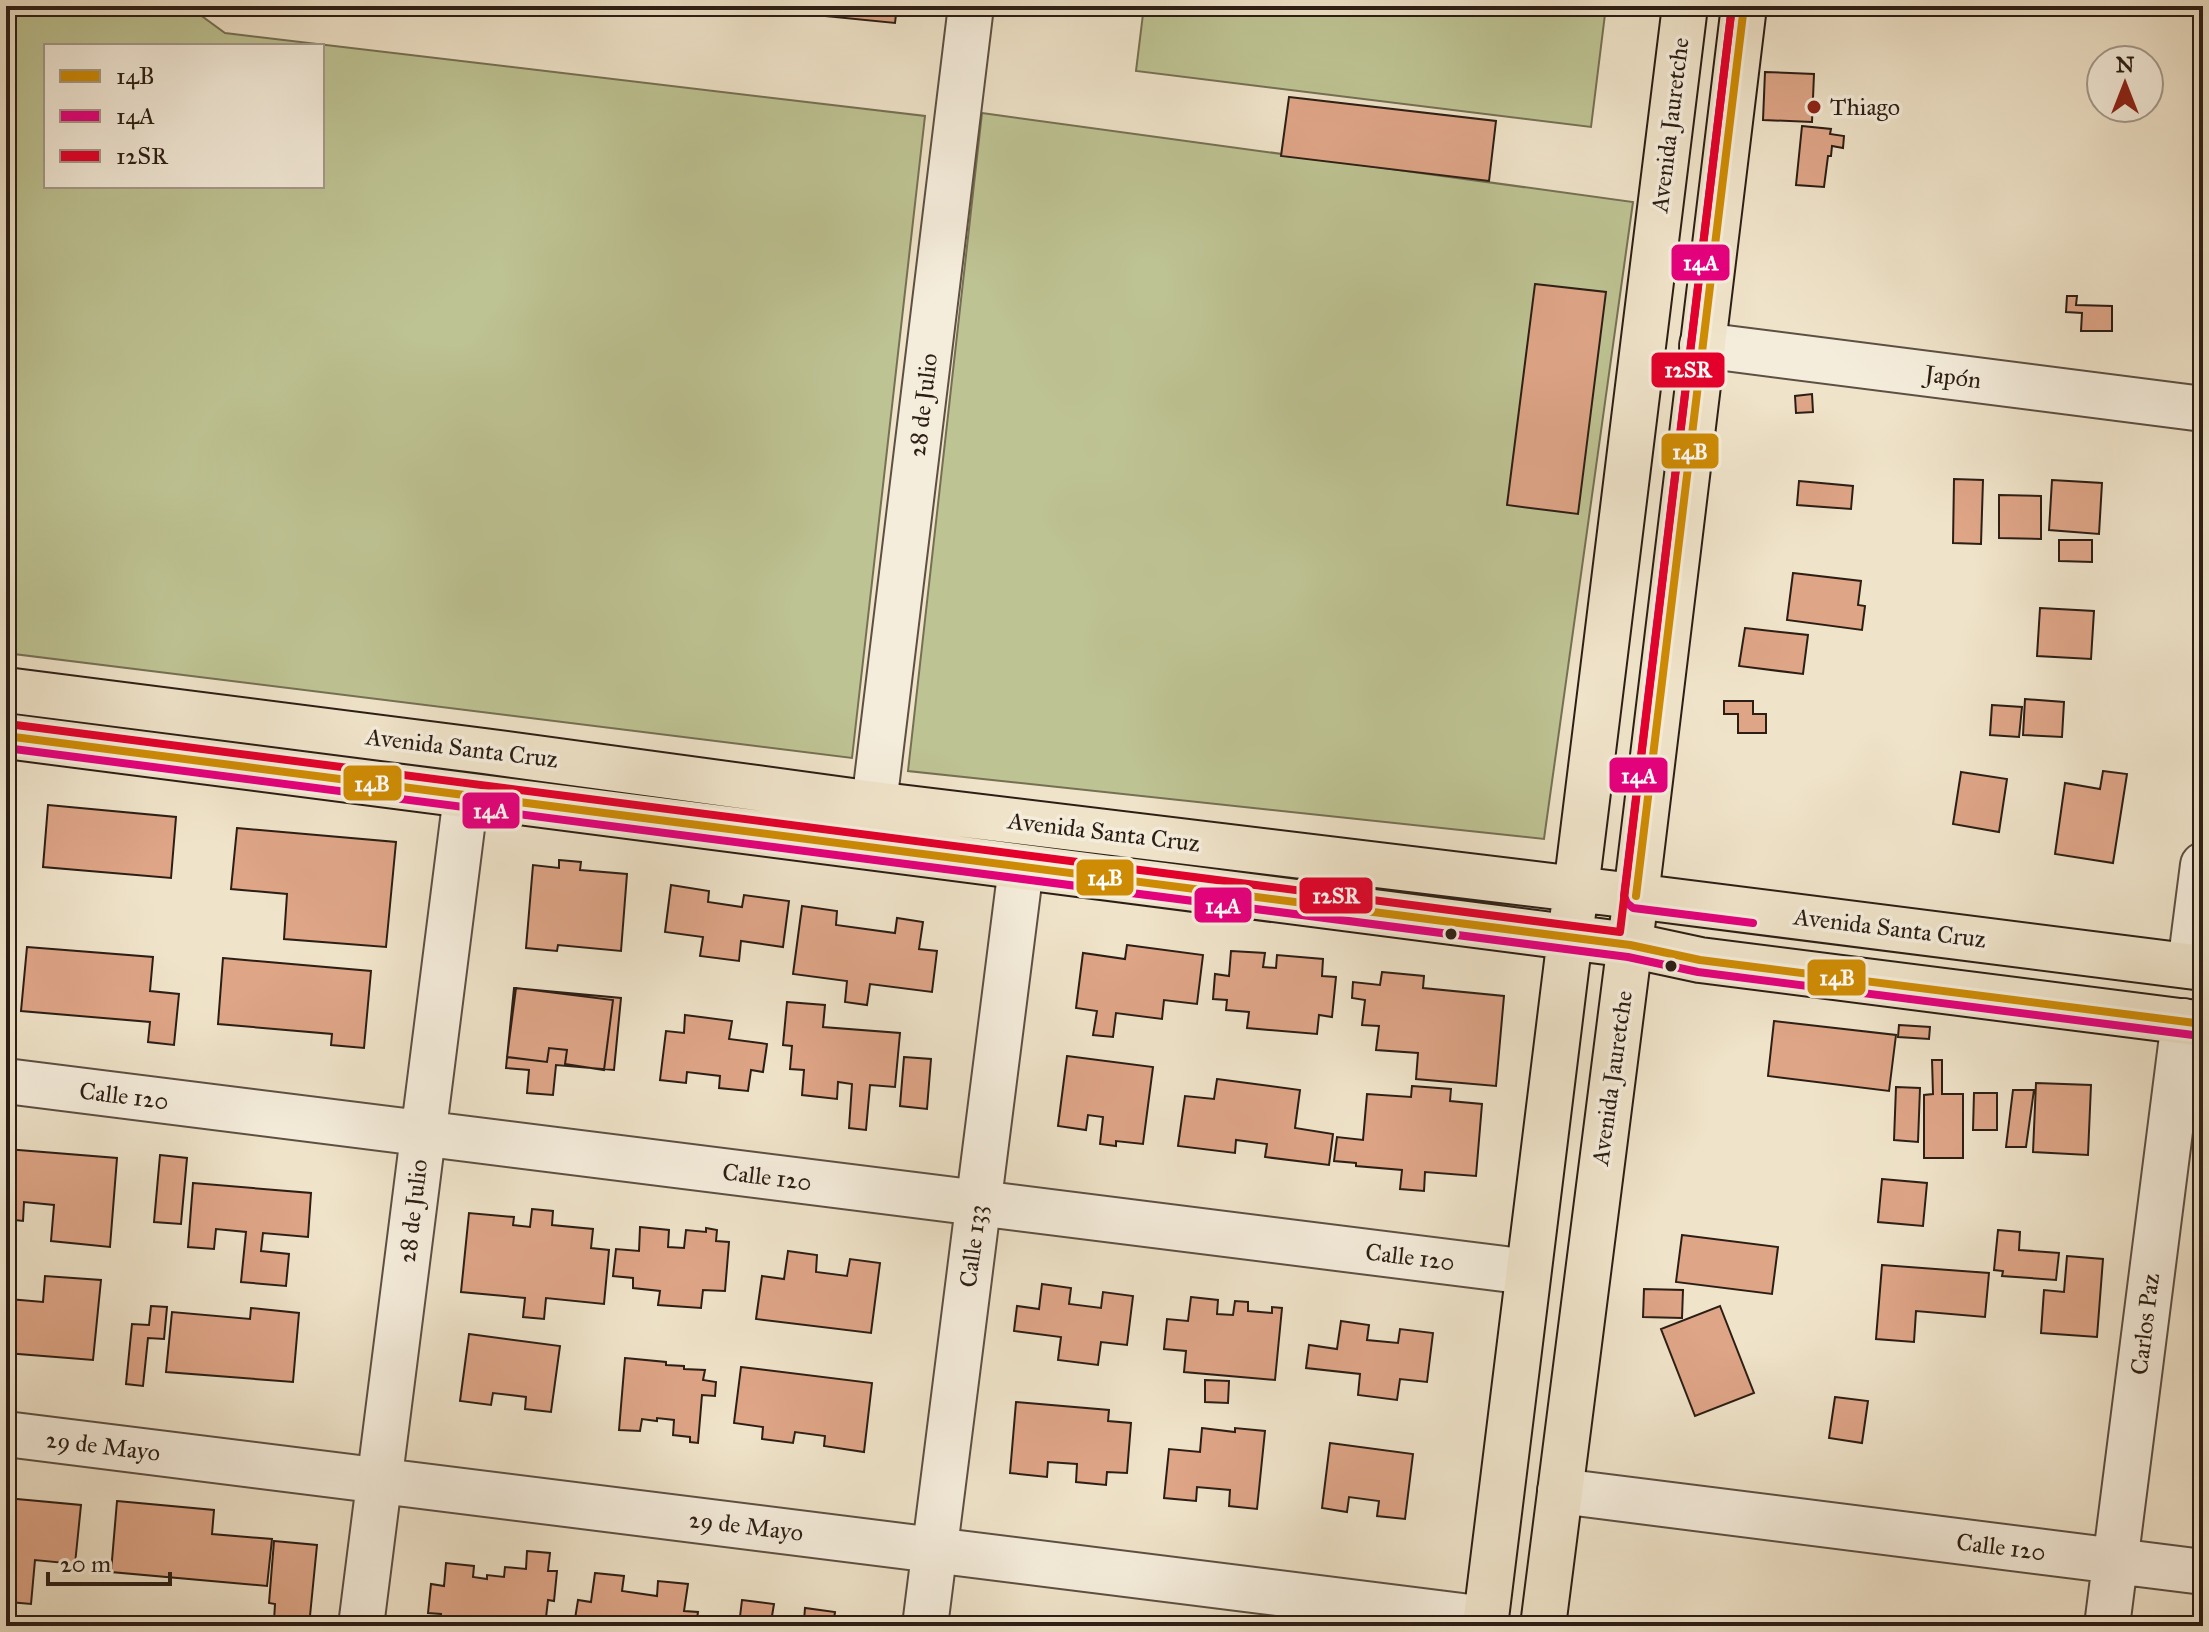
<svg xmlns="http://www.w3.org/2000/svg" width="2209" height="1632" font-family="'IM FELL Great Primer',serif">
	<style>
		.green { fill: #bec393; stroke: #757054; stroke-width: 2; fill-rule: evenodd }
		.building { fill: #dea587; stroke: #2c1e15; stroke-width: 2 }
		.lines { fill: none; stroke-linecap: round; stroke-linejoin: round }
		.minor-casing { stroke: #5d4f42; stroke-width: 48 }
		.major-casing { stroke: #2c1e15; stroke-width: 48 }
		.minor { stroke: #f5eddc; stroke-width: 44 }
		.major { stroke: #efe3c9; stroke-width: 44 }
		.bus-1-casing { stroke: #f5eddc; stroke-width: 14 }
		.bus-2-casing { stroke: #f5eddc; stroke-width: 14 }
		.bus-3-casing { stroke: #f5eddc; stroke-width: 14 }
		.bus-1 { stroke: #ce8b04; stroke-width: 8 }
		.bus-2 { stroke: #e5007d; stroke-width: 8 }
		.bus-3 { stroke: #e4002b; stroke-width: 8 }
		.poi-dot { fill: #8f2418; stroke: #f5eddc; stroke-width: 3 }
		.bus-dot { fill: #2c1e15; stroke: #f5eddc; stroke-width: 3 }
		.labels { text-anchor: middle; dominant-baseline: central; stroke-width: 7; stroke-linejoin: round; paint-order: stroke }
		.poi-label { font-size: 24px; fill: #2c1e15; stroke: #f5eddc; text-anchor: start }
		.street-label { font-size: 24px; fill: #2c1e15; stroke: #f5eddc }
		.line-badge { stroke: #f5eddc; stroke-width: 3 }
		.badge-label { font-size: 22px; text-anchor: middle; font-weight: bold; fill: #fff }
	</style>
	<rect width="100%" height="100%" fill="#efe3c9"/>
	<filter id="stains"><feTurbulence type="fractalNoise" baseFrequency=".0025" numOctaves="4"/><feColorMatrix values="0 0 0 0 .2 0 0 0 0 .09 0 0 0 0 .02 0 0 0 .5 -.17"/></filter>
	<radialGradient id="worn" r=".72"><stop offset=".6" stop-color="#630" stop-opacity="0"/><stop offset="1" stop-color="#630" stop-opacity=".3"/></radialGradient>
	<path class="green" d="M6 6H188L225 33 925 116 852 758 6 653ZM46 46H322V186H46Z
		M1144 6H1606L1591 127 1136 71Z
		M982 113 1633 202 1544 839 908 771Z"/>
	<path class="building" d="M725 6H897L895 23Z
		M1765 72 1814 74 1812 122 1763 120Z
		M1289 97 1496 121 1489 181 1281 156Z
		M1802 126 1831 129 1830 134 1844 136 1843 148 1832 146 1831 156H1828L1824 187 1796 185Z
		M1535 284 1606 292 1578 514 1507 505Z
		M2067 296H2077L2076 305 2112 306V331H2081L2082 313 2066 312Z
		M1812 394 1813 412 1796 413 1795 396Z
		M1954 479 1983 480 1981 544 1953 543Z
		M2052 480 2102 483 2099 534 2049 530Z
		M1799 481 1853 486 1851 509 1797 505Z
		M1999 495 2041 496V539L1999 538Z
		M2059 540H2092V562L2059 561Z
		M1793 573 1861 581 1858 605 1865 606 1862 630 1787 620Z
		M2040 608 2094 611 2091 659 2037 656Z
		M1745 628 1808 635 1803 674 1739 666Z
		M2025 699 2064 702 2062 737 2023 735Z
		M1724 701H1753V714H1766V733H1738V714H1724Z
		M1992 705 2022 707 2019 737 1990 735Z
		M2103 771 2127 774 2113 863 2055 854 2065 783 2100 789Z
		M1961 772 2007 779 1999 832 1953 824Z
		M48 805 176 817 171 878 43 867Z
		M237 828 396 842 386 947 284 939 287 894 231 889Z
		M559 860 581 862 580 870 627 874 621 951 558 945 557 951 526 948 533 865 559 868Z
		M671 885 709 891 708 902 742 907 744 895 789 901 783 947 741 941 739 961 700 956 703 937 665 932Z
		M802 906 837 911 836 925 895 933 897 918 923 922 919 949 937 951 932 992 870 984 867 1005 845 1002 847 981 793 974Z
		M1127 945 1203 955 1197 1004 1164 1000 1162 1019 1116 1013 1113 1037 1093 1035 1097 1011 1076 1008 1083 953 1125 959Z
		M27 947 153 957 150 991 179 994 174 1045 148 1042 150 1022 21 1011Z
		M1231 951 1265 953 1263 967 1276 968 1277 955 1323 959 1322 976 1336 977 1332 1017 1319 1015 1317 1034 1247 1028 1249 1012 1226 1010 1227 1000 1213 999 1215 974 1229 976Z
		M223 958 371 971 364 1048 331 1045 332 1034 218 1024Z
		M1382 972 1424 976 1423 988 1504 996 1496 1086 1416 1079 1418 1053 1376 1050 1379 1026 1362 1025 1365 1000 1352 998 1353 982 1380 985Z
		M514 988 621 998 614 1070 556 1065 553 1095 527 1093 529 1070 506 1068Z
		M516 988 613 1000 604 1070 565 1064 567 1050 549 1048 547 1062 507 1057Z
		M787 1002 825 1005 823 1027 900 1033 895 1087 870 1085 866 1130 849 1128 852 1084 838 1082 837 1099 802 1095 804 1070 790 1069 792 1046 783 1045Z
		M685 1015 732 1021 729 1039 767 1044 763 1072 751 1070 748 1091 719 1088 720 1076 687 1072 686 1083 660 1080 666 1031 684 1033Z
		M1774 1021 1896 1035 1889 1091 1768 1076Z
		M1899 1025 1930 1027 1929 1039 1898 1037Z
		M1067 1056 1153 1067 1143 1144 1116 1141V1146L1100 1144 1103 1117 1088 1115 1086 1130 1058 1126Z
		M904 1057 931 1059 927 1109 900 1106Z
		M1932 1060H1942V1094H1963V1158H1924V1095L1933 1094Z
		M1217 1079 1300 1090 1295 1128 1333 1134 1329 1165 1265 1157 1267 1144 1236 1140 1235 1153 1178 1146 1185 1096 1214 1099Z
		M2036 1083 2091 1085 2088 1155 2033 1152Z
		M1412 1086 1451 1089 1450 1101 1482 1104 1476 1176 1425 1172 1424 1191 1400 1189 1402 1170 1356 1166V1163L1334 1161 1337 1137 1363 1140 1367 1094 1411 1097Z
		M1896 1087 1920 1088 1918 1142 1894 1140Z
		M2013 1090H2034L2026 1147H2006Z
		M1974 1093H1997V1130H1973Z
		M6 1149 117 1158 110 1247 51 1241 54 1205 24 1202 23 1221 6 1219Z
		M160 1155 187 1158 181 1224 154 1222Z
		M1882 1179 1927 1183 1923 1226 1878 1222Z
		M193 1183 311 1193 308 1237 263 1233 261 1251 289 1254 286 1286 241 1282 246 1232 216 1229 214 1249 188 1247Z
		M532 1209 553 1211 552 1225 593 1229 591 1248 609 1250 604 1304 546 1298 544 1319 523 1317 525 1298 461 1292 469 1213 514 1217 513 1225 530 1227Z
		M640 1227 669 1230 668 1247 684 1248 686 1230 706 1232V1228L717 1230 716 1241 729 1242 725 1291 703 1290 701 1308 658 1305 660 1291 633 1288V1278L613 1276 616 1249 639 1251Z
		M1998 1230 2020 1232 2019 1250 2059 1253 2056 1280 2002 1276 2003 1271 1994 1270Z
		M1682 1235 1778 1247 1772 1294 1676 1282Z
		M788 1251 817 1255 816 1272 847 1276 850 1259 880 1263 871 1333 756 1319 762 1276 784 1279Z
		M2067 1256 2103 1259 2097 1337 2041 1333 2044 1290 2064 1292Z
		M1882 1265 1989 1273 1985 1317 1916 1311 1914 1342 1876 1339Z
		M6 1268 12 1269 9 1299 43 1302 45 1276 101 1280 93 1360 6 1353Z
		M1042 1284 1071 1288 1069 1304 1101 1308 1103 1292 1133 1296 1127 1345 1101 1342 1098 1365 1058 1360 1061 1337 1014 1331 1017 1306 1039 1309Z
		M1644 1289 1683 1290 1682 1318 1643 1317Z
		M1191 1297 1218 1300 1217 1314 1233 1315 1235 1301 1248 1302V1311L1272 1313V1307L1282 1308 1275 1380 1184 1372 1186 1351 1164 1349 1167 1319 1188 1321Z
		M151 1306 167 1307 164 1339 148 1338 143 1386 126 1384 132 1324 149 1325Z
		M1720 1306 1754 1393 1695 1416 1661 1329Z
		M251 1308 299 1313 293 1382 166 1372 172 1312 250 1319Z
		M1341 1321 1369 1325 1367 1340 1398 1343 1400 1329 1433 1333 1427 1382 1400 1379 1397 1400 1358 1395 1360 1374 1306 1368 1309 1345 1337 1349Z
		M469 1334 560 1346 551 1412 525 1409 526 1397 493 1393 491 1405 460 1401Z
		M625 1358 666 1362V1365L684 1366V1369L705 1370 703 1380 716 1382 715 1396 702 1395 698 1443 690 1442V1437L673 1435 674 1420 657 1418V1421L642 1419 640 1431 619 1430Z
		M741 1367 872 1383 864 1452 824 1446 825 1436 795 1432 793 1443 762 1439 763 1427 734 1423Z
		M1205 1380 1229 1381 1228 1403 1205 1402Z
		M1835 1397 1868 1401 1862 1443 1829 1438Z
		M1016 1402 1109 1410 1108 1421 1131 1423 1127 1473 1107 1472 1106 1485 1076 1482 1077 1464 1048 1462 1047 1477 1010 1473Z
		M1202 1428 1235 1432V1428L1265 1431 1257 1509 1229 1506 1230 1490 1197 1487 1196 1501 1164 1498 1169 1449 1200 1452Z
		M1330 1443 1413 1454 1405 1519 1377 1516 1379 1501 1349 1497 1347 1512 1322 1508Z
		M6 1498 81 1505 75 1564 35 1560 31 1604 9 1602 13 1558 6 1557Z
		M117 1501 214 1510 212 1534 272 1539 267 1586 111 1572Z
		M274 1541 317 1545 309 1626H281V1622L274 1621 275 1604 269 1603Z
		M527 1551 550 1553 548 1571H557L554 1601 548 1600 545 1626H440L441 1614 428 1613 431 1584 444 1586 446 1563 474 1566 473 1577 487 1579V1575L504 1577 505 1567 526 1569Z
		M595 1573 624 1576 622 1591 657 1596 658 1581 688 1584 684 1611 698 1612 696 1626 574 1625 578 1600 591 1602Z
		M742 1600 774 1604 772 1616 804 1621 805 1608 835 1612 833 1626H728V1623L739 1625Z"/>
	<g class="lines">
		<g class="minor-casing">
			<path id="minor" d="M1702 345 2203 409
				M874 804 971 6
				M2190 966 2203 865
				M6 1081 1528 1272
				M6 1434 1486 1619
				M1560 1491 2203 1572
				M361 1626 466 796
				M925 1626 1021 867
				M2107 1626 2184 1021"/>
		</g>
		<g class="major-casing">
			<path id="major" d="M6 690 484 751 874 804 1658 899 2203 968
				M6 736 1630 945 1700 960 2203 1024
				M1485 1626 1685 6
				M1543 1626 1636 896 1744 6"/>
		</g>
		<use href="#minor" class="minor"/>
		<use href="#major" class="major"/>
		<g class="bus-1-casing">
			<path id="bus-1" d="M6 736 1630 945 1700 960 2203 1024
				M1636 896 1744 6"/>
		</g>
		<g class="bus-2-casing">
			<path id="bus-2" d="M1732 6 1624 896 1627 903 1633 908 1753 923
				M6 748 1628 957 1698 972 2201 1036"/>
		</g>
		<g class="bus-3-casing">
			<path id="bus-3" d="M8 724 1620 932 1732 6"/>
		</g>
		<use href="#bus-1" class="bus-1"/>
		<use href="#bus-2" class="bus-2"/>
		<use href="#bus-3" class="bus-3"/>
	</g>
	<circle class="poi-dot" cx="1814" cy="107" r="8"/>
	<g class="bus-dot">
		<circle cx="1451" cy="934" r="7"/>
		<circle cx="1671" cy="966" r="7"/>
	</g>
	<g class="labels">
		<g class="poi-label">
			<text x="1830" y="107">Thiago</text>
		</g>
		<g class="street-label">
			<text transform="translate(1670 125) rotate(-83)">Avenida Jauretche</text>
			<text transform="translate(1953 377) rotate(7)">Japón</text>
			<text transform="translate(923 405) rotate(-83)">28 de Julio</text>
			<text transform="translate(462 748) rotate(7)">Avenida Santa Cruz</text>
			<text transform="translate(1104 832) rotate(7)">Avenida Santa Cruz</text>
			<text transform="translate(1890 928) rotate(7)">Avenida Santa Cruz</text>
			<text transform="translate(1612 1078) rotate(-82)">Avenida Jauretche</text>
			<text transform="translate(124 1096) rotate(7)">Calle 120</text>
			<text transform="translate(767 1177) rotate(7)">Calle 120</text>
			<text transform="translate(413 1211) rotate(-83)">28 de Julio</text>
			<text transform="translate(973 1246) rotate(-83)">Calle 133</text>
			<text transform="translate(1410 1257) rotate(7)">Calle 120</text>
			<text transform="translate(2145 1324) rotate(-83)">Carlos Paz</text>
			<text transform="translate(103 1446) rotate(7)">29 de Mayo</text>
			<text transform="translate(746 1526) rotate(7)">29 de Mayo</text>
			<text transform="translate(2001 1547) rotate(7)">Calle 120</text>
		</g>
	</g>
	<g class="line-badge">
		<rect x="1670" y="243" width="61" height="39" rx="8" fill="#e5007d"/>
		<rect x="1650" y="351" width="76" height="38" rx="8" fill="#e4002b"/>
		<rect x="1660" y="432" width="60" height="38" rx="8" fill="#ce8b04"/>
		<rect x="1608" y="756" width="61" height="38" rx="8" fill="#e5007d"/>
		<rect x="342" y="764" width="61" height="38" rx="8" fill="#ce8b04"/>
		<rect x="461" y="791" width="60" height="39" rx="8" fill="#e5007d"/>
		<rect x="1075" y="858" width="60" height="39" rx="8" fill="#ce8b04"/>
		<rect x="1298" y="876" width="76" height="39" rx="8" fill="#e4002b"/>
		<rect x="1193" y="886" width="60" height="38" rx="8" fill="#e5007d"/>
		<rect x="1806" y="958" width="61" height="39" rx="8" fill="#ce8b04"/>
	</g>
	<g class="badge-label">
		<text x="1701" y="270">14A</text>
		<text x="1688" y="377">12SR</text>
		<text x="1690" y="459">14B</text>
		<text x="1639" y="783">14A</text>
		<text x="372" y="791">14B</text>
		<text x="491" y="818">14A</text>
		<text x="1105" y="885">14B</text>
		<text x="1336" y="903">12SR</text>
		<text x="1223" y="913">14A</text>
		<text x="1837" y="985">14B</text>
	</g>
	<rect width="2209" height="1632" fill="none" stroke="#efe3c9" stroke-width="32"/>
	<rect x="8" y="8" width="2193" height="1616" fill="none" stroke="#2c1e15" stroke-width="4"/>
	<rect x="16" y="16" width="2177" height="1600" fill="none" stroke="#2c1e15" stroke-width="2"/>
	<rect x="44" y="44" width="280" height="144" fill="#f5eddc" stroke="#a59a8c" stroke-width="2"/>
	<rect x="60" y="70" width="40" height="12" fill="#ce8b04" stroke="#a59a8c" stroke-width="2"/>
	<text x="116" y="84" font-size="24" fill="#2c1e15">14B</text>
	<rect x="60" y="110" width="40" height="12" fill="#e5007d" stroke="#a59a8c" stroke-width="2"/>
	<text x="116" y="124" font-size="24" fill="#2c1e15">14A</text>
	<rect x="60" y="150" width="40" height="12" fill="#e4002b" stroke="#a59a8c" stroke-width="2"/>
	<text x="116" y="164" font-size="24" fill="#2c1e15">12SR</text>
	<g transform="translate(2125 84)"><circle r="38" fill="#f5eddc" stroke="#a59a8c" stroke-width="2"/>
	<path d="M0-6L14 30L0 20L-14 30Z" fill="#8f2418"/>
	<text y="-12" font-size="22" font-weight="bold" text-anchor="middle" fill="#2c1e15">N</text>
	</g>
	<path d="M48 1572v12h122v-12" fill="none" stroke="#2c1e15" stroke-width="4"/>
	<text x="60" y="1572" font-size="24" fill="#2c1e15" stroke="#f5eddc" stroke-width="6" paint-order="stroke">20 m</text>
	<rect width="100%" height="100%" filter="url(#stains)"/>
	<rect width="100%" height="100%" fill="url(#worn)"/>
</svg>
